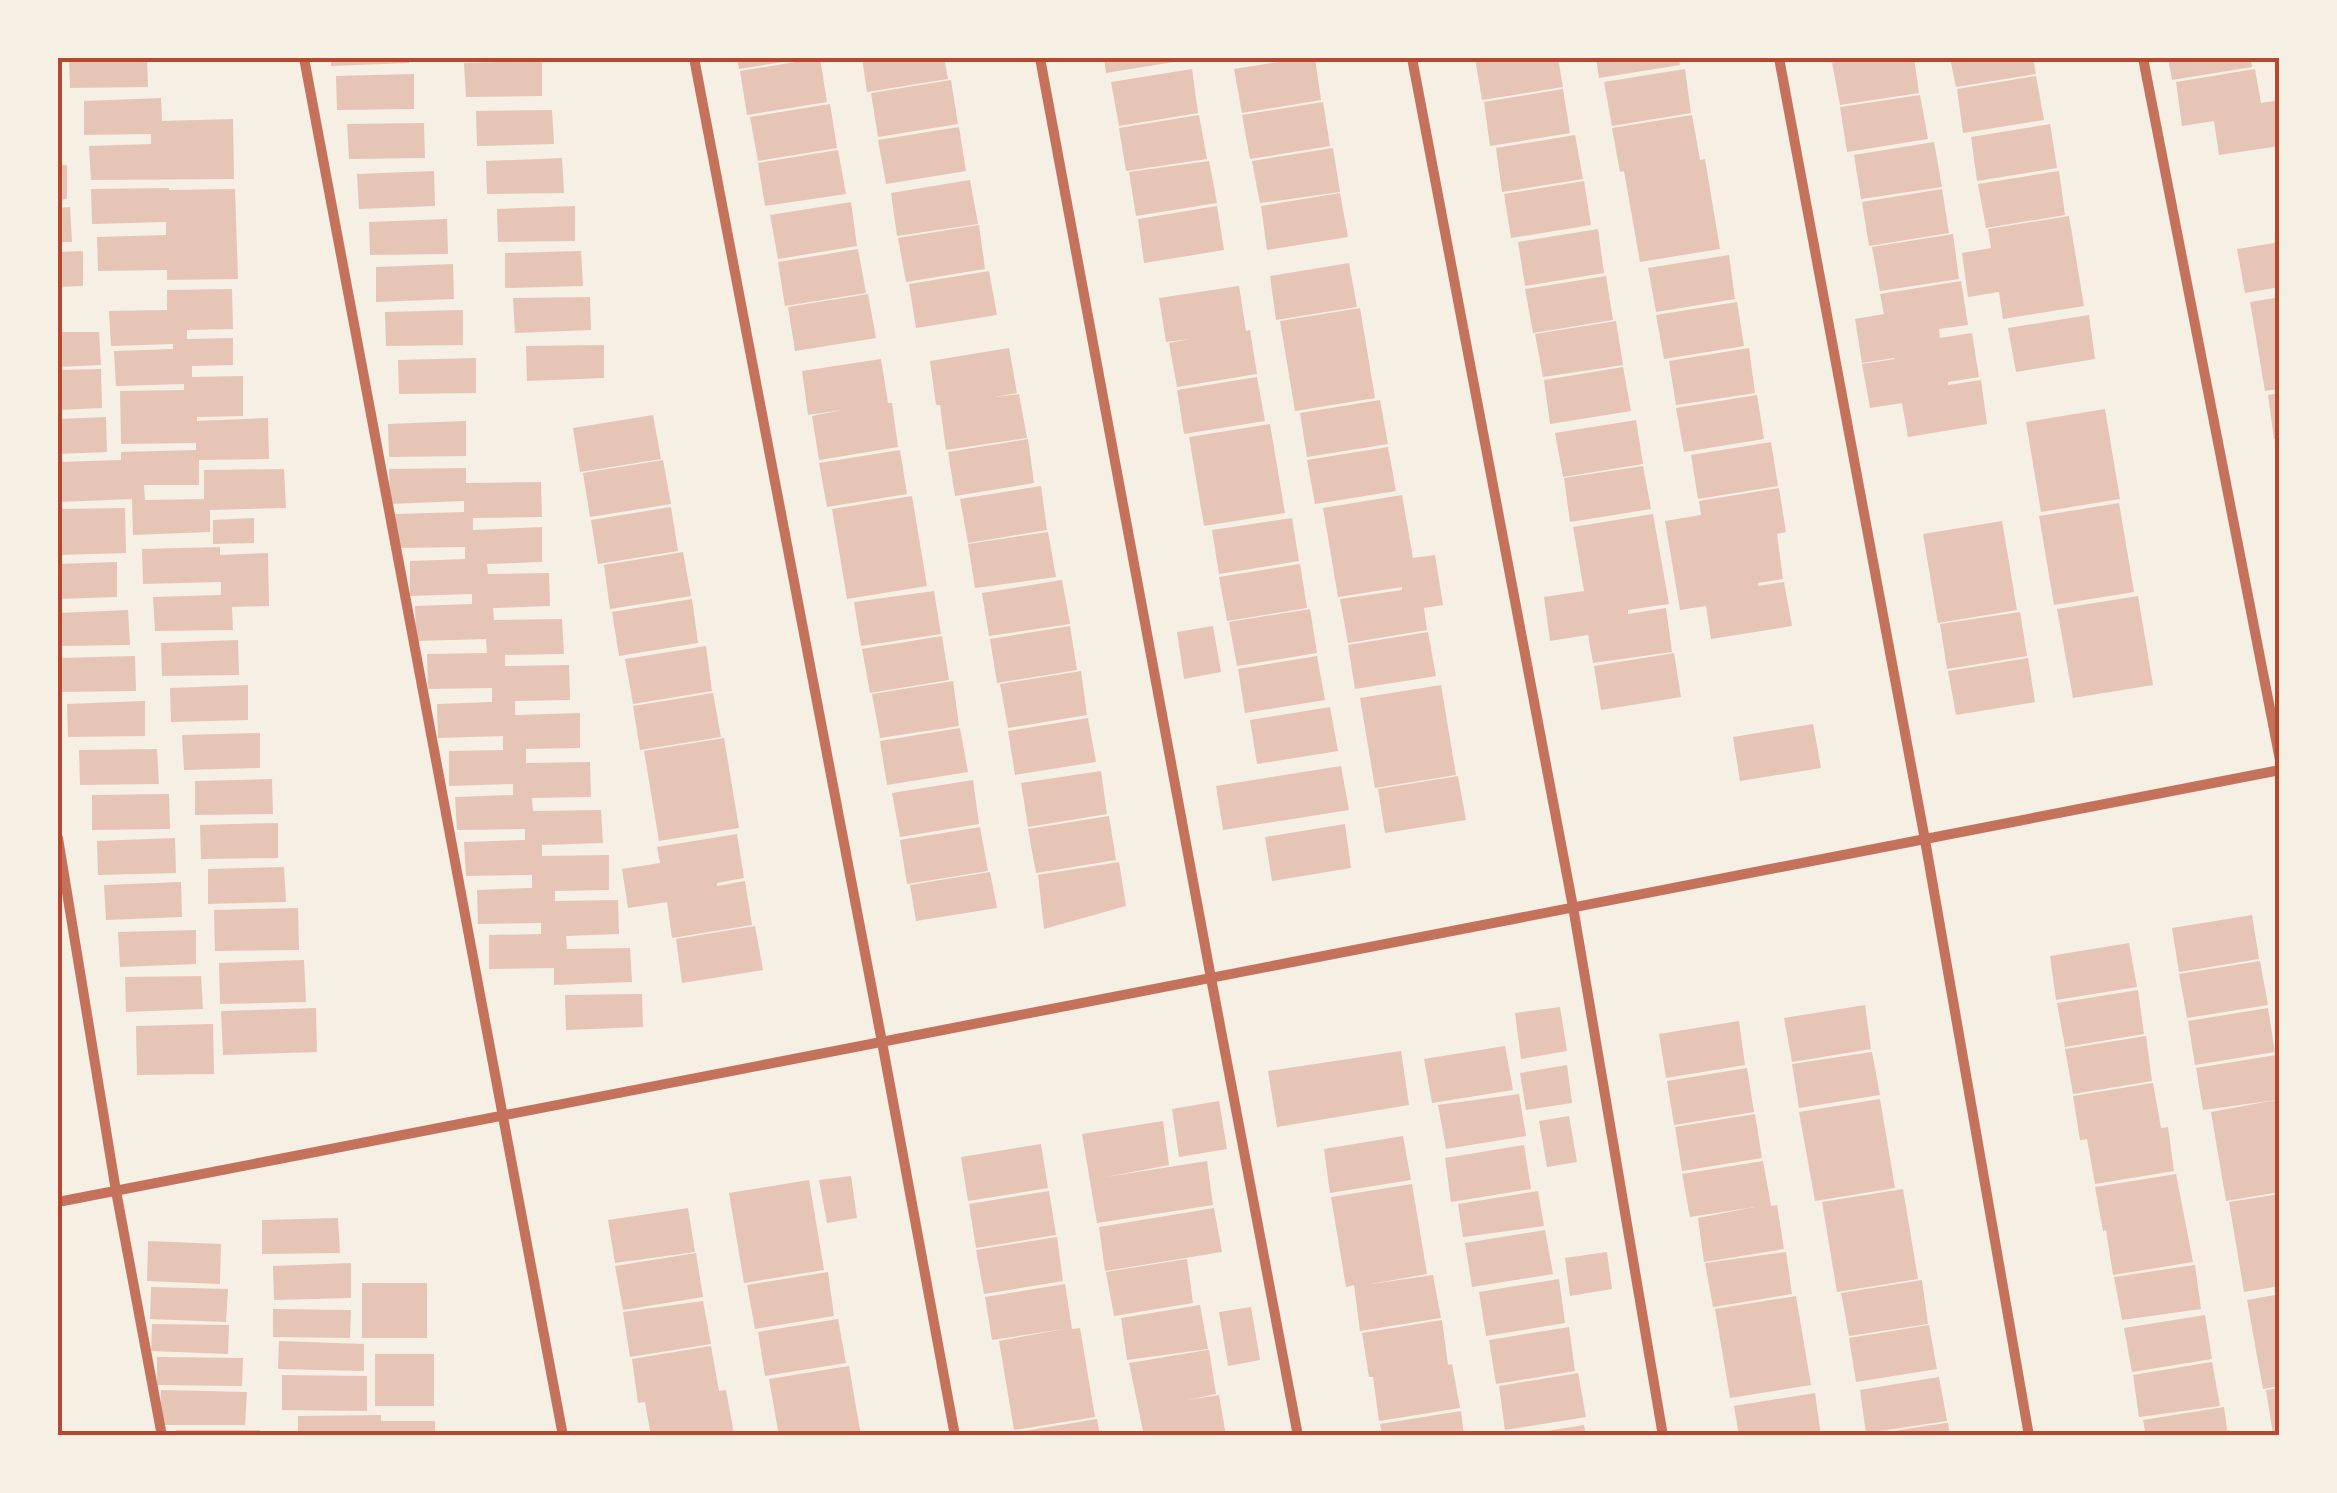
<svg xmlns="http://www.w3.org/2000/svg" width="2337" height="1493" font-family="Lato,sans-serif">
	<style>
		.building { fill: #e6c5b7 }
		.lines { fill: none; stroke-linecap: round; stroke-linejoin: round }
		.minor { stroke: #c5725c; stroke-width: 10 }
		.neatline { fill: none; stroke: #b5482f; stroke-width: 4 }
	</style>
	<rect width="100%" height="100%" fill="#f6efe4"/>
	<path class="building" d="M69 58H147L148 87 70 88Z
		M331 58H409V63L331 66Z
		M737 58H795V60L739 69Z
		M820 58 827 102 747 115 740 71Z
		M862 58H944L948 79 867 92Z
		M1104 58H1186V60L1106 73Z
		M1304 58H1315L1321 100 1242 113 1234 69Z
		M1475 58H1558L1563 87 1482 100Z
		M1596 58H1679L1680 65 1599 78Z
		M1861 58H1914L1919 93 1840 105 1832 62Z
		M1950 58H2033L2036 74 1956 87Z
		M2168 58H2261L2262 60 2251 61 2252 67 2172 80Z
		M542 61V96L466 97 464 63Z
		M1192 69 1198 113 1119 126 1111 82Z
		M1685 69 1691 113 1612 126 1604 82Z
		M2255 69 2261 103 2280 100V146L2219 155 2214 121 2182 126 2176 82Z
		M414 74V109L337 110 336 76Z
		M2036 76 2044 120 1963 133 1957 89Z
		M951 80 958 124 878 137 871 93Z
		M1563 89 1570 133 1490 146 1484 102Z
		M1920 95 1928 139 1847 152 1840 107Z
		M161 98 162 121 233 119 234 179 91 180 89 146 151 144V134L84 135V101Z
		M1323 102 1330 146 1250 159 1242 115Z
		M830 104 837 148 758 161 750 117Z
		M552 110 554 144 477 146 476 111Z
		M1199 115 1207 159 1126 171 1119 128Z
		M1692 115 1700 160 1705 159 1720 249 1640 262 1624 171 1620 172 1612 128Z
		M424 123 425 158 349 159 347 124Z
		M2050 124 2057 168 1977 181 1971 137Z
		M959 127 966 171 886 184 878 140Z
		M1575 135 1583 179 1502 192 1496 148Z
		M1934 142 1942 187 1861 199 1854 155Z
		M1333 148 1340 192 1260 203 1252 161Z
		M838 150 846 194 765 206 758 163Z
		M562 158 564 193 487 194 486 161Z
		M1209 161 1217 203 1136 216 1129 172Z
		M58 165H67V199L58 200Z
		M434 171 435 206 359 209 357 174Z
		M2059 171 2065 215 1986 228 1978 184Z
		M970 180 978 224 897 236 891 193Z
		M1584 181 1591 225 1511 238 1504 194Z
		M169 188V190L235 189 238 279 167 280V270L98 271 97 237 166 235V222L92 224 91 189Z
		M1942 189 1949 233 1869 246 1862 202Z
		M1340 193 1348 237 1267 250 1261 206Z
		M851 202 857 246 778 259 770 215Z
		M575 206V241L498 242 497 209Z
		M1217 206 1224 250 1144 263 1138 219Z
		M70 207 72 242H58V208Z
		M2069 216 2084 306 2003 319 1999 292 1968 297 1962 253 1991 248 1988 229Z
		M447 219 448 254 370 255 369 222Z
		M979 225 985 269 906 282 898 238Z
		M1598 229 1604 273 1525 286 1518 242Z
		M1953 234 1959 279 1880 291 1872 247Z
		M2280 242V287L2245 293 2237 249Z
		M858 249 866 293 785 306 778 262Z
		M83 251V286L58 287V252Z
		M581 251 583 286 505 288V253Z
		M1729 255 1735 299 1656 312 1648 268Z
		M1349 263 1357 307 1276 320 1270 276Z
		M453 264 454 299 376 302V267Z
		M989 271 997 315 916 328 909 284Z
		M1606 276 1613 320 1533 333 1525 289Z
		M1961 281 1968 325 1939 329 1940 338 1972 333 1979 377 1948 382V385L1981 380 1987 424 1908 437 1902 403 1870 408 1862 364 1895 359 1894 358 1862 363 1855 319 1884 314 1880 294Z
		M1239 286 1246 331 1250 330 1257 374 1177 387 1169 343 1190 339 1166 342 1159 298Z
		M232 289 233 329 187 330V339L233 338V365L192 366V377L243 376V416L197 417V421L268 418 269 459 199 460V485H144L145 500 204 499V470L284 469 286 508 210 510V532L133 535 132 499 58 502V462L121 460V452L196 450V443L121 444 120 391 184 390V384L116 386 114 351 173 349V344L111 346 109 311 167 310V290Z
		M868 294 876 338 795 351 788 307Z
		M590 297 591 330 515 333 513 298Z
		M2280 297V389L2265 391 2250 302Z
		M1737 302 1744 346 1664 359 1656 315Z
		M1360 308 1375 398 1295 411 1280 321Z
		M463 310V345L386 346 385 312Z
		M2089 315 2095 359 2016 372 2008 328Z
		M1616 321 1623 365 1543 377 1535 334Z
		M58 332H99L101 365 58 367Z
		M604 345V378L527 381 526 346Z
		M1009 348 1017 393 995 397 1019 394 1027 438 946 450 940 405H936L930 361Z
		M1749 348 1755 393 1676 405 1669 361Z
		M476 358V393L399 394 398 360Z
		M881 359 888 403H892L898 447 819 460 812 416 842 410 808 415 802 371Z
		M1623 367 1631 411 1550 424 1544 380Z
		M101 369 102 408 58 410V370Z
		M1257 377 1265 421 1184 434 1177 390Z
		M2280 393V438L2274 439 2268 395Z
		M1757 395 1764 439 1684 452 1676 408Z
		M1380 400 1388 444 1307 457 1300 413Z
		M2105 409 2120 499 2041 512 2026 422Z
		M653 415 661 459 580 472 573 428Z
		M106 417 107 452 58 454V419Z
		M1636 420 1643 464 1563 477 1555 433Z
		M466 421V456L389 457 388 424Z
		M1270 424 1285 513 1204 526 1189 437Z
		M1028 439 1034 483 955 496 948 452Z
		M1771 442 1778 486 1698 499 1691 455Z
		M1388 447 1396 491 1315 504 1307 460Z
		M900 450 907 494 827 507 819 463Z
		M663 460 671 504 590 517 583 473Z
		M1643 466 1651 509 1570 522 1564 478Z
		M466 468V483L541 482 542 517 473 518V530L542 527V562L487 564 488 574 549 573 550 606 493 608 494 620 562 619 564 654 505 655V666L569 665 570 700 515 701V715L580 713V748L526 749V763L590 762 591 797 532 798 533 811 601 810 603 843 542 845V856L609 855V890L555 891V901L618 900 619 934 566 936 567 949 630 948 632 982 554 985V968L489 969V935L541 934V923L478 924 477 890 532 888V875L466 876 464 842 525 840V829L457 830 455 797 513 795V784L449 786V751L503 750V736L438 738 437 704 492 702V688L428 689 427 654 487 653 486 639 416 641 415 606 472 604V594L410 596V561L465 559V547L396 548 395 514 464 512V501L390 504 389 469Z
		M1041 486 1047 530 968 543 960 499Z
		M1779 488 1786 532 1777 534 1783 579 1758 583V586L1784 582 1792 626 1711 639 1706 606 1680 610 1665 521 1701 515 1699 501Z
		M1402 495 1413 558 1435 555 1443 605 1424 608 1427 630 1348 643 1340 599 1402 590V587L1338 597 1323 508Z
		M912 496 927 586 847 599 832 509Z
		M2119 503 2134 592 2054 605 2039 516Z
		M671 507 678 551 598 564 591 520Z
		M125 508 126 553 58 555V509Z
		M1653 514 1669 604 1628 610V614L1666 608 1672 652 1593 663 1588 635 1550 641 1544 597 1584 591 1573 527Z
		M254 518V543L213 544V520Z
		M1292 518 1299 561 1219 574 1212 530Z
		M2002 521 2017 610 1938 623 1923 534Z
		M1048 532 1056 577 975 588 968 544Z
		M220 547V555L268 553 269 606 232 607 233 630 155 631 153 597 221 595V582L143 584 142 549Z
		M683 552 691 596 610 609 604 565Z
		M117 562V597L58 599V564Z
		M1300 564 1307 608 1227 621 1219 577Z
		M1062 580 1070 624 989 636 982 593Z
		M934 591 941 634 861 646 854 602Z
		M2138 596 2153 685 2073 698 2057 609Z
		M692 599 698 643 619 656 612 612Z
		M1310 609 1317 653 1237 666 1229 622Z
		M128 610 130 645 58 646V613Z
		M2020 612 2027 656 1947 669 1940 624Z
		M1070 626 1077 670 997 683 990 639Z
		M1213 626 1221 672 1184 679 1177 632Z
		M1428 632 1436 676 1355 689 1348 645Z
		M942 636 949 680 870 693 862 649Z
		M238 640 239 675 162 676 161 643Z
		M706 646 712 691 633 704 625 659Z
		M1674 653 1681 697 1601 710 1594 666Z
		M135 656 136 691 59 692 58 658Z
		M1317 656 1325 700 1245 713 1238 669Z
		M2028 658 2035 702 1956 715 1948 671Z
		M1081 671 1087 715 1008 728 1000 684Z
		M953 681 959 726 880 738 872 694Z
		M248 685V720L171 722 170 688Z
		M1441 685 1456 775 1375 788 1360 698Z
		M713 693 721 737 640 750 633 706Z
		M145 701V736L68 737 67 704Z
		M1330 707 1338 751 1257 764 1250 720Z
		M1088 718 1096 762 1015 775 1008 731Z
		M1813 724 1821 768 1740 781 1733 737Z
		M960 728 968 772 887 785 880 741Z
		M260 733V768L184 770 182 735Z
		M724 738 739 828 659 841 644 751Z
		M157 749 159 784 80 785 79 750Z
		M1341 766 1349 810 1223 830 1216 786Z
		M1101 771 1107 814 1028 827 1021 783Z
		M1458 776 1466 820 1385 833 1378 789Z
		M272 779 273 814 195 815V781Z
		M973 780 979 824 900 837 892 793Z
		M169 794 170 829 92 830V795Z
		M1109 816 1116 860 1036 873 1028 829Z
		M278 823V858L201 859 200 825Z
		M1345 824 1351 868 1272 881 1265 837Z
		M980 827 988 871 907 884 900 840Z
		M737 834 744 878 717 883V886L745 881 752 925 672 938 667 902 628 908 622 869 660 863 657 847Z
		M175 838 176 873 98 875 97 841Z
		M1119 862 1126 906 1044 929 1038 875Z
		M284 867 286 902 208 904V869Z
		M990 872 997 908 916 921 910 885Z
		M181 882 182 917 106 920 104 885Z
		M298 908 299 950 215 951 214 910Z
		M2252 915 2259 959 2179 972 2172 928Z
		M755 926 763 970 682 983 676 939Z
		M196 930V964L120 967 118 932Z
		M2129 943 2137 987 2056 1000 2050 956Z
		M304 960 306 1002 220 1004 219 963Z
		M2260 961 2268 1005 2187 1018 2179 974Z
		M201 976 203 1009 126 1012 125 977Z
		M2138 990 2144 1034 2065 1047 2057 1003Z
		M642 994 643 1027 566 1030 565 995Z
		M1865 1005 1871 1049 1792 1062 1784 1018Z
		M1560 1007 1567 1051 1521 1059 1515 1013Z
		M316 1008 317 1052 223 1055 221 1011Z
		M2268 1008 2275 1052 2195 1065 2188 1021Z
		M1739 1021 1745 1065 1666 1078 1659 1034Z
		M213 1024 214 1074 137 1075 136 1026Z
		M2146 1036 2152 1081 2073 1094 2065 1049Z
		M1505 1046 1513 1090 1432 1103 1424 1059Z
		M1401 1051 1409 1105 1277 1127 1268 1071Z
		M1872 1052 1880 1095 1799 1108 1792 1064Z
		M2276 1055 2280 1076V1192L2226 1201 2211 1112 2276 1100 2203 1110 2196 1068Z
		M1567 1065 1572 1103 1526 1110 1520 1073Z
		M1747 1068 1754 1112 1674 1125 1667 1081Z
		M2153 1083 2161 1128 2168 1127 2174 1171 2095 1184 2087 1139 2080 1140 2073 1096Z
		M1519 1094 1526 1136 1446 1149 1438 1105Z
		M1880 1099 1895 1188 1815 1201 1799 1112Z
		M1219 1101 1227 1149 1179 1157 1172 1109Z
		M1755 1114 1762 1158 1682 1171 1675 1127Z
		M1569 1116 1577 1162 1547 1167 1539 1121Z
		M1163 1121 1169 1165 1106 1177 1207 1161 1213 1205 1097 1223 1082 1134Z
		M1403 1136 1411 1180 1330 1193 1324 1149Z
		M1041 1144 1048 1188 968 1201 961 1157Z
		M1524 1145 1531 1189 1451 1202 1445 1158Z
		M1763 1161 1771 1206 1777 1205 1784 1249 1704 1262 1698 1218 1755 1207 1690 1217 1682 1174Z
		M2176 1174 2193 1262 2113 1275 2106 1230 2103 1231 2095 1187Z
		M851 1176 857 1218 827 1223 819 1180Z
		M809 1180 824 1270 744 1283 729 1193Z
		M1412 1184 1427 1274 1365 1285 1433 1275 1441 1318 1360 1331 1354 1285 1346 1287 1331 1197Z
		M1903 1189 1918 1279 1837 1292 1822 1202Z
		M1049 1191 1056 1235 976 1248 969 1204Z
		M1538 1191 1544 1226 1463 1237 1458 1204Z
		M2280 1194V1286L2244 1292 2229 1202Z
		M688 1208 695 1252 615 1263 608 1220Z
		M1214 1208 1222 1252 1105 1271 1099 1227Z
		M338 1218 340 1253 262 1254V1220Z
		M1545 1230 1553 1274 1472 1287 1465 1243Z
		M1057 1237 1063 1281 984 1294 976 1250Z
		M148 1241 221 1244 220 1284 147 1281Z
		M1607 1252 1612 1289 1570 1296 1565 1258Z
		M1786 1252 1792 1294 1713 1307 1705 1263Z
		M696 1253 703 1297 623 1310 615 1266Z
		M1187 1259 1193 1303 1114 1316 1106 1272Z
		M351 1263V1298L274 1300 273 1266Z
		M2195 1265 2201 1309 2122 1320 2114 1277Z
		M828 1272 834 1316 755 1329 747 1285Z
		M1559 1279 1565 1323 1486 1336 1479 1292Z
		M1922 1280 1928 1324 1849 1336 1841 1293Z
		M362 1283H427V1338H362Z
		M1065 1284 1072 1329 1080 1328 1095 1417 1014 1430 999 1341 1064 1329 992 1340 985 1297Z
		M151 1287 228 1289 226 1322 150 1319Z
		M2280 1294V1386L2263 1389 2247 1300Z
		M1796 1296 1811 1385 1730 1398 1715 1309Z
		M703 1301 711 1344 630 1357 623 1312Z
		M1200 1305 1208 1349 1127 1360 1121 1318Z
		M1251 1307 1260 1360 1228 1366 1219 1312Z
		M273 1309 351 1310 350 1338 273 1337Z
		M2205 1315 2212 1359 2132 1372 2124 1328Z
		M838 1319 846 1363 765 1376 758 1332Z
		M1442 1320 1448 1365 1452 1364 1460 1408 1379 1421 1373 1377H1369L1362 1333Z
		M152 1324 229 1325 228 1354 151 1351Z
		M1929 1325 1937 1369 1856 1382 1849 1338Z
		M1569 1327 1575 1371 1496 1384 1489 1340Z
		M279 1341 364 1344V1371L278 1369Z
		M711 1346 719 1391 726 1390 734 1434 651 1436 645 1402 638 1403 632 1359Z
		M1207 1350H1209L1216 1394 1188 1400 1219 1395 1226 1436H1144L1129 1363Z
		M375 1354H434V1406H375Z
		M157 1357 243 1358 242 1386 157 1385Z
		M2212 1362 2220 1406 2139 1417 2133 1375Z
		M849 1366 861 1436H779L769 1379Z
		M1578 1373 1586 1417 1505 1430 1499 1386Z
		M282 1375 367 1376V1411L282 1410Z
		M1939 1377 1947 1421 1866 1433 1860 1390Z
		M2280 1388V1433L2273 1434 2266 1390Z
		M161 1390 247 1392 245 1425H160Z
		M1815 1393 1821 1436H1739L1734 1406Z
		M2224 1407 2228 1436H2146L2143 1420Z
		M1461 1411 1464 1436H1382L1380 1424Z
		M381 1415V1421H435V1436H298V1416Z
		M1097 1419 1100 1436H1019L1018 1432Z
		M1945 1423H1948L1950 1436H1881V1433Z
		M1584 1425 1586 1436H1534V1433Z
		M176 1430H260V1436H176Z"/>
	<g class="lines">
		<path class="minor" d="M304 58 563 1436
			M694 58 882 1042 955 1436
			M1040 58 1211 978 1298 1436
			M1412 58 1573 907 1663 1436
			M1779 58 1925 840 2029 1436
			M2143 58 2280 760
			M58 838 116 1191 162 1436
			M58 1202 2280 770"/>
	</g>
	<rect width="2337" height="1493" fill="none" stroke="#f6efe4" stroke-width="120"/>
	<rect x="60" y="60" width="2217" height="1373" class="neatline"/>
</svg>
